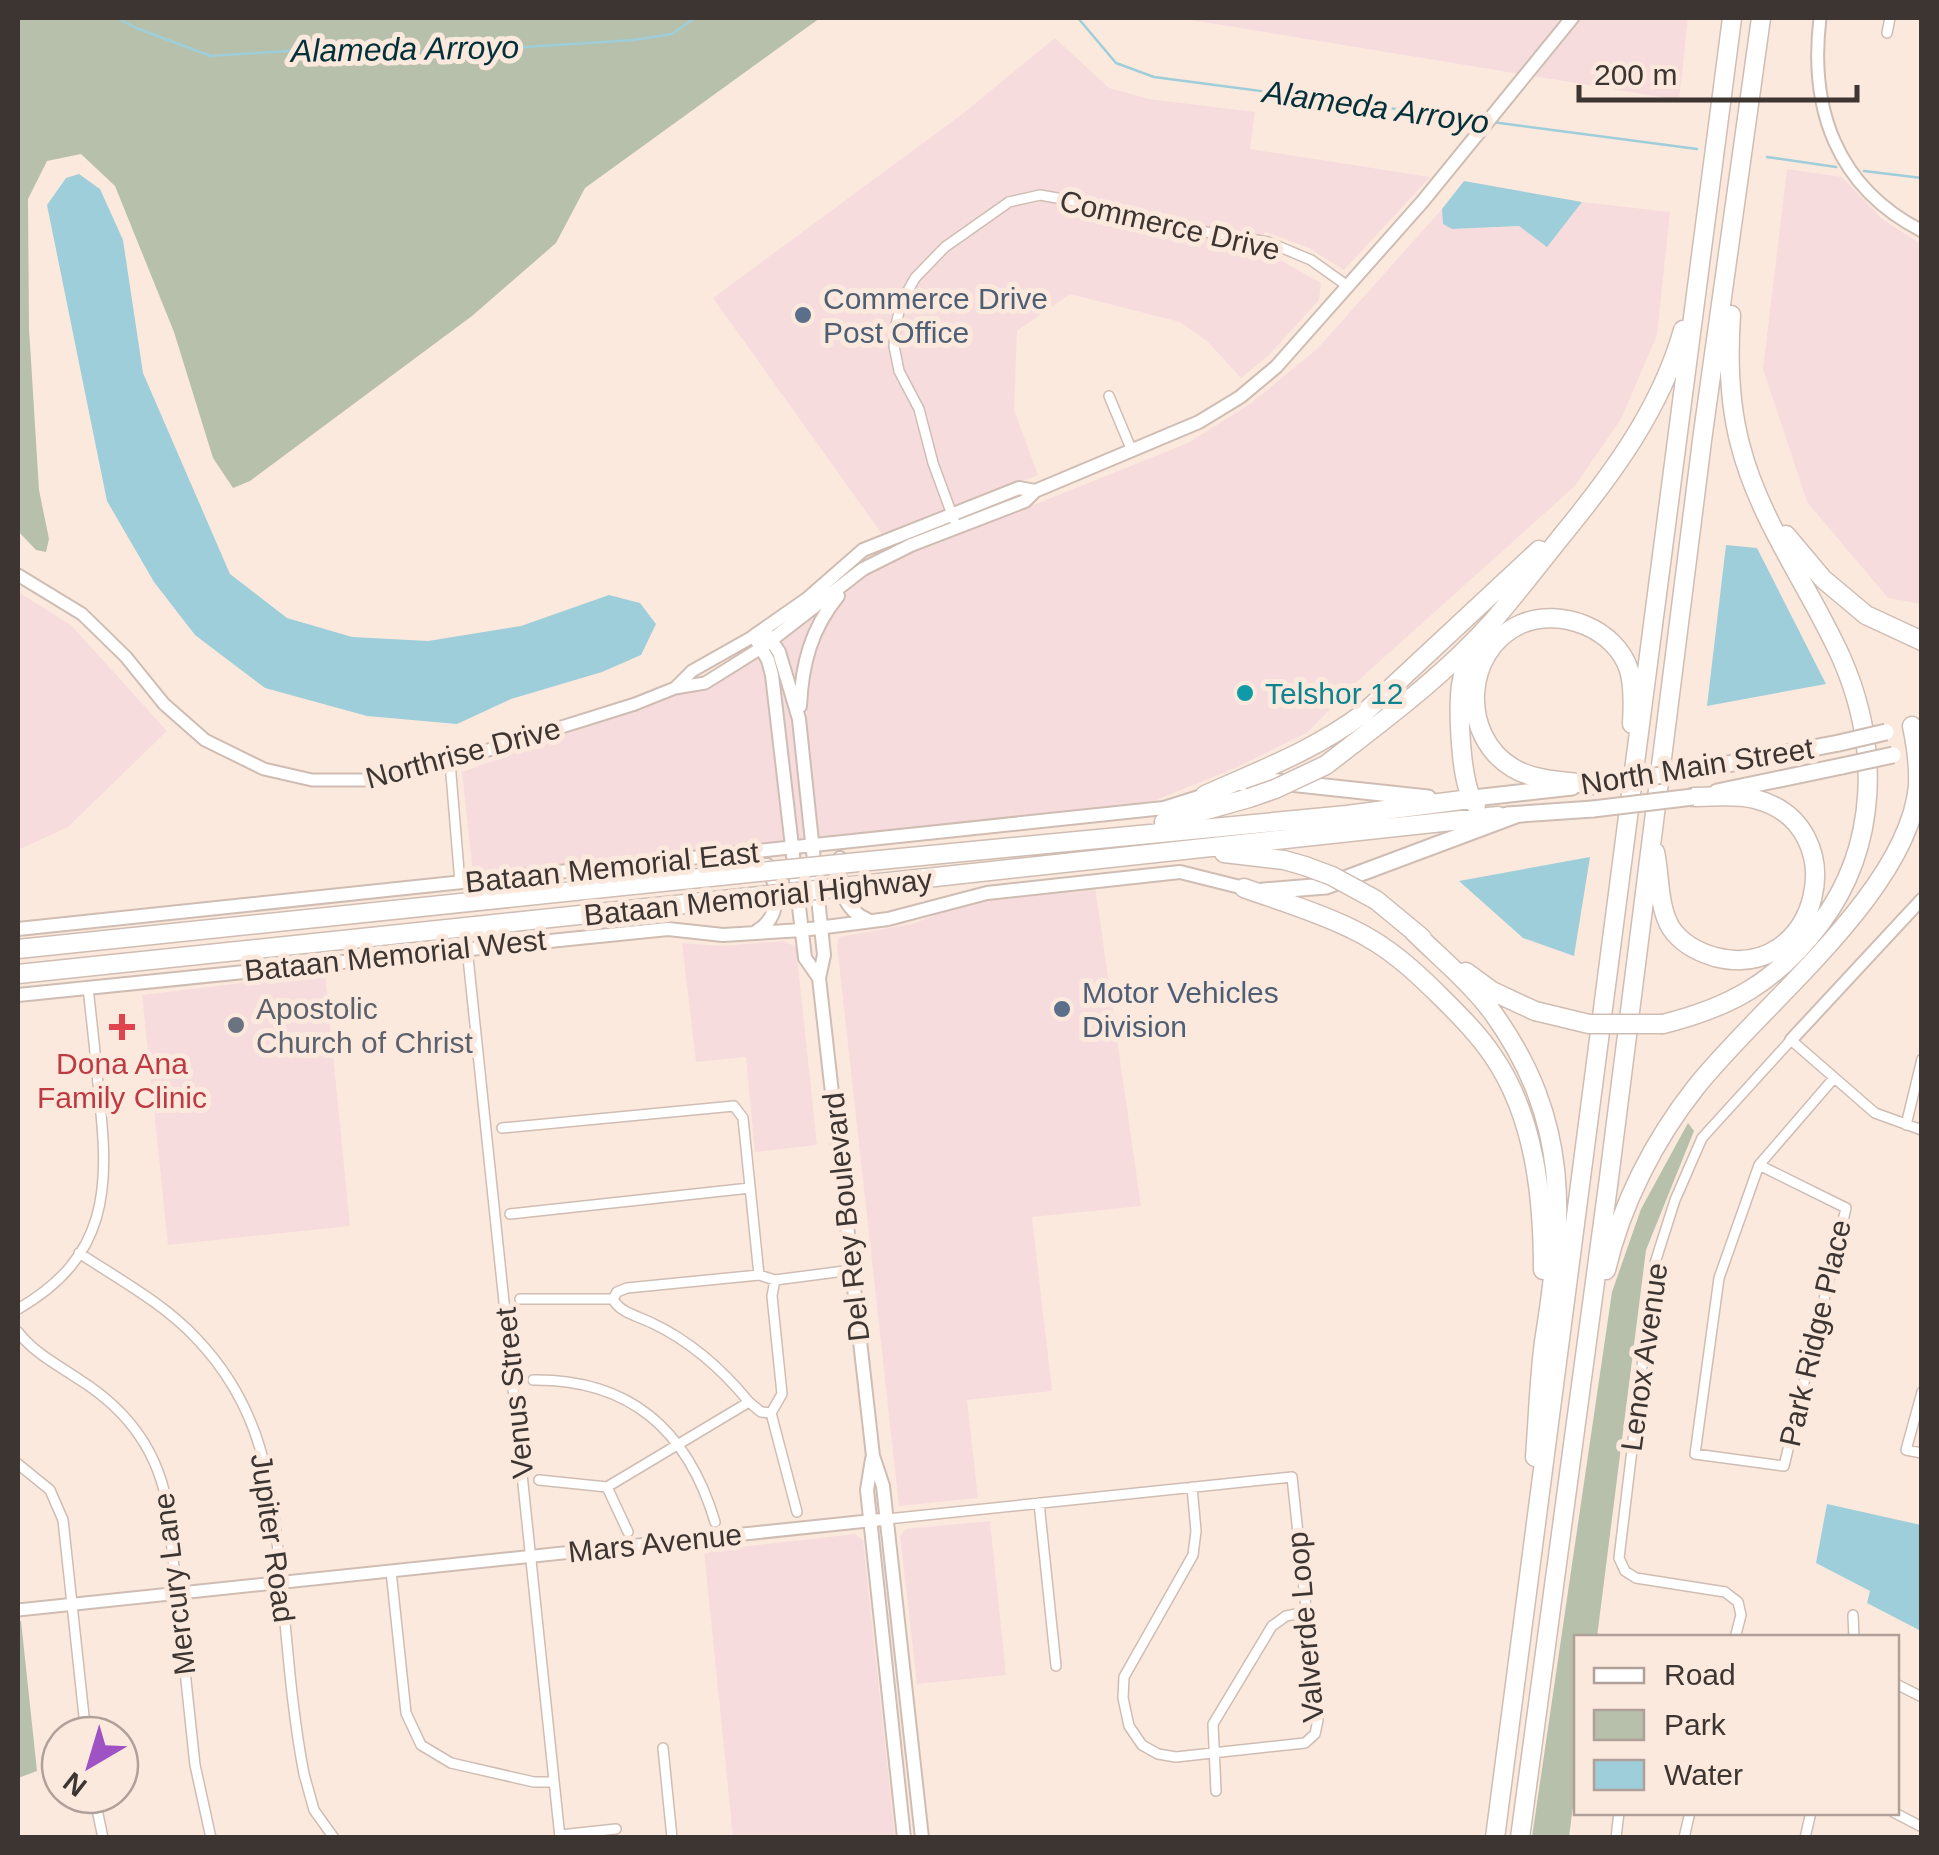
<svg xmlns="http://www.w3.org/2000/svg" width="1939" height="1855" font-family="Arial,sans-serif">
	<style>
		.commercial { fill: #f7dcde }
		.green { fill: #b7c0aa }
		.water { fill: #9eced9 }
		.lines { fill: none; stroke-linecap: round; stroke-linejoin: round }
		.stream { stroke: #9eced9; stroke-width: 2.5 }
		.minor-casing { stroke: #cfbdb3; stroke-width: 12 }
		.tertiary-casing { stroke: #cfbdb3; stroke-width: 15 }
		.secondary-casing { stroke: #cfbdb3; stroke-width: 16 }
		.primary-casing { stroke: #cfbdb3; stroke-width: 19 }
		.trunk-casing { stroke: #cfbdb3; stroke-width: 19 }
		.motorway-casing { stroke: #cfbdb3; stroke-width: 21 }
		.minor { stroke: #fff; stroke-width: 9 }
		.tertiary { stroke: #fff; stroke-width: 11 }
		.secondary { stroke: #fff; stroke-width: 12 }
		.primary { stroke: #fff; stroke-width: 15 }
		.trunk { stroke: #fff; stroke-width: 15 }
		.motorway { stroke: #fff; stroke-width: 18 }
		.primary-bridge-casing { stroke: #cfbdb3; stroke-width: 19; stroke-linecap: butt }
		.trunk-bridge-casing { stroke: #cfbdb3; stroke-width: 19; stroke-linecap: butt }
		.motorway-bridge-casing { stroke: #cfbdb3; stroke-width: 21; stroke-linecap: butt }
		.primary-bridge { stroke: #fff; stroke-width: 15 }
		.trunk-bridge { stroke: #fff; stroke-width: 15 }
		.motorway-bridge { stroke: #fff; stroke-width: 18 }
		.service-dot { fill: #5c6f8a; stroke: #fce9de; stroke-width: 4 }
		.culture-dot { fill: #0f9aa8; stroke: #fce9de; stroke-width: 4 }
		.worship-dot { fill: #6b7280; stroke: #fce9de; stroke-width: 4 }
		.health-dot { fill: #e0444e; stroke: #fce9de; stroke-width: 4 }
		.labels { text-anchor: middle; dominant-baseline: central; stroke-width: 10; stroke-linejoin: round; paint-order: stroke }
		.street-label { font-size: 30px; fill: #3c3531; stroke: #fce9de }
		.service-label { font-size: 30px; fill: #4e5e75; stroke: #fce9de; text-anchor: start }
		.culture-label { font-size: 30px; fill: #0d838f; stroke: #fce9de; text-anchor: start }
		.worship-label { font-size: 30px; fill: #5b616d; stroke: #fce9de; text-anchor: start }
		.health-label { font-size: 30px; fill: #be3a42; stroke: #fce9de }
		.water-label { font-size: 32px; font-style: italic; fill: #03313a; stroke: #fce9de }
	</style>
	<rect width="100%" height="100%" fill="#fce9de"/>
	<path class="commercial" d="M1179 18H1688L1679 100Z
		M1055 38 1109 88 1149 99 1255 112 1250 149 1430 177 1344 270 1307 247 1265 232 1256 252 1273 256 1321 283 1319 300 1269 355 1241 378 1208 342 1180 322 1070 294 1017 331 1014 410 1038 475 884 537 713 298 961 115Z
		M1787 169 1842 177 1882 219 1921 244V604L1888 598 1807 502 1763 369Z
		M1582 202 1670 212 1657 335 1621 419 1575 486 1351 687 1308 732 1235 768 1149 803 473 874 462 772 733 674 866 572 1188 443 1250 404 1317 349 1442 209 1443 224 1452 229 1519 226 1547 246Z
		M18 592 71 625 167 731 68 827 18 850Z
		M1095 886 1141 1206 1032 1217 1052 1391 967 1400 978 1498 899 1506 837 945 839 937 912 924 978 899Z
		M784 941 796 947 817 1145 755 1152 746 1057 696 1062 682 943 721 946Z
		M325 973 350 1226 168 1245 142 995Z
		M990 1521 1006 1675 917 1684 900 1536 906 1529Z
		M855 1534 863 1540 895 1837H733L704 1551Z"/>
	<path class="green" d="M18 18H820L585 188 556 243 472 316 250 481 233 488 213 458 174 332 115 186 81 154 47 161 28 199 29 328 39 490 49 539 46 552 36 550 18 531Z
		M1688 1123 1694 1131 1646 1250 1597 1637 1576 1638V1783L1569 1837H1532L1612 1292 1641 1209Z
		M18 1621H21L37 1771 18 1778Z"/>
	<path class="water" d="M79 174 100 189 123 240 143 373 230 574 287 618 352 637 428 641 521 626 609 595 640 603 656 624 641 655 602 672 511 699 457 724 367 716 265 688 195 635 154 582 107 501 47 205 66 178Z
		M1464 181 1582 202 1547 247 1519 226 1452 229 1443 224 1442 209Z
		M1726 545 1757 548 1826 684 1707 706Z
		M1590 857 1574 956 1523 938 1459 881Z
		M1827 1504 1921 1525V1631L1867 1603 1870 1591 1816 1563Z"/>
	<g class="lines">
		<path class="stream" d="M117 18 136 28 211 56 362 46 435 53 633 40 672 34 695 18
			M1078 18 1116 63 1154 77 1479 120
			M1492 122 1697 149
			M1767 157 1836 167
			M1864 171 1922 178"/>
		<g class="minor-casing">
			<path id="minor" d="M1887 33 1890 18
				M1109 396 1132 451
				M954 520 933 463 919 409 899 371 894 346 896 325 901 303 915 278 945 247 1009 202 1040 195 1080 202 1131 220 1268 242 1311 260 1349 287
				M450 762 460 883
				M467 948 560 1838
				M1906 1125 1922 1059
				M502 1128 734 1106 743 1118 759 1275
				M1759 1165 1846 1208 1784 1466 1695 1454 1719 1278 1759 1165 1834 1078
				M510 1214 750 1188
				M79 1253C120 1280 163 1303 196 1338 262 1407 271 1480 280 1570 287 1638 291 1707 304 1774L314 1810 334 1838
				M775 1280 772 1296 782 1394 771 1413 797 1512
				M520 1299H613L617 1292 627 1288 759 1275 775 1280 852 1270
				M613 1299C620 1313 638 1316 652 1323 690 1341 722 1369 749 1402
				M18 1309C108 1257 110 1189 99 1095 96 1059 92 1023 88 988
				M18 1332C34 1353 58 1365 80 1380 129 1411 160 1453 168 1511L195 1765 211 1838
				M533 1380C631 1379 688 1431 715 1522
				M1922 1392 1906 1450 1922 1453
				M18 1464 50 1490 63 1520 86 1735
				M539 1480 607 1487 749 1402 761 1412 771 1413
				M607 1487 628 1532
				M1039 1503 1056 1666
				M887 1519 1292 1477 1318 1720 1315 1734 1305 1743 1176 1757 1158 1754 1142 1745 1129 1726 1123 1698 1124 1677 1193 1555 1196 1531 1192 1487
				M391 1571 406 1713 421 1745 451 1763 534 1782H554
				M1853 1615 1854 1638
				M1735 1638 1741 1615 1738 1602 1725 1592 1636 1578 1625 1571 1619 1558 1654 1266 1675 1200 1702 1138 1791 1040 1875 1113 1922 1130
				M1896 1684 1922 1697
				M663 1748 672 1838
				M1216 1791 1213 1724 1272 1626 1286 1616 1306 1612
				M94 1795 103 1838
				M1893 1812 1922 1827
				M560 1835 616 1829
				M1616 1838 1619 1812
				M1684 1838 1690 1812
				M1805 1838 1811 1812"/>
		</g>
		<g class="tertiary-casing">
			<path id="tertiary" d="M1820 18C1809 108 1836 187 1922 231
				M18 575 82 614 126 657 164 704 205 740 264 769 312 780H378L450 762 635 704 675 688 705 683 761 648
				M675 688 692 671 754 636
				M1791 1040 1922 899
				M18 1610 887 1519"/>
		</g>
		<g class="secondary-casing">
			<path id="secondary" d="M764 630 779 652 799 719 824 955 819 978 873 1456 883 1486 922 1838
				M761 648 863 569 911 545 1025 501 1035 491 1199 422 1240 397 1276 367 1423 201 1572 18
				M800 706C802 664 811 629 838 596
				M840 858C837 884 843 910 868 920
				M18 929 1164 808 1205 795
				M757 931C781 917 779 888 767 865
				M819 978 805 958 772 675 768 660 754 636 807 599 863 550 1019 488 1035 491
				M18 995 668 929 723 935 802 930 888 919 987 893 1180 872 1244 888
				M872 1459 867 1490 904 1838"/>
		</g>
		<g class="primary-casing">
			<path id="primary" d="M1717 792 1842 766"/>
		</g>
		<g class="trunk-casing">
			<path id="trunk" d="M1696 770 1839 743
				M1242 783 1261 780 1428 798
				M1465 799 1572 787
				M1507 815 1593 809
				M1263 891 1326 886 1516 815"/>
		</g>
		<g class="motorway-casing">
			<path id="motorway" d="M1786 535 1823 579 1866 615 1922 641
				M1326 765C1384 720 1444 676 1493 621 1516 594 1538 566 1560 538 1611 476 1661 409 1683 330
				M1595 785C1569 781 1536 782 1513 768 1459 736 1463 650 1521 624 1561 607 1616 629 1629 670 1634 687 1633 707 1632 724
				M1205 795C1261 770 1315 750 1364 713L1539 550
				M1476 805C1460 789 1458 709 1461 685 1463 671 1469 659 1476 647
				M1164 822 1249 798
				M1655 852C1660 875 1658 907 1671 928 1681 943 1698 952 1715 957 1819 984 1857 825 1755 799 1735 794 1714 797 1693 797
				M1224 853 1284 860 1305 866
				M869 861 1347 815 1470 799
				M871 884 1498 816
				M1244 888C1280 901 1318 912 1352 929 1388 946 1415 971 1443 999 1461 1017 1479 1035 1493 1056 1535 1117 1543 1198 1543 1270
				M1376 900 1422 938
				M1413 931C1439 957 1471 983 1493 1013 1571 1122 1564 1216 1544 1342 1539 1380 1538 1419 1535 1457
				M18 949 739 874
				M1466 972 1492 991 1535 1011
				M18 974 742 898
				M1663 1024C1732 1007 1777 981 1820 924 1879 846 1880 745 1841 657 1809 586 1759 520 1740 444 1729 402 1728 358 1731 315
				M1606 1270C1621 1205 1654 1140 1696 1087 1761 1005 1908 892 1918 786 1919 766 1916 745 1912 726
				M1495 1838 1732 18
				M1520 1838 1609 1178 1703 433 1761 18"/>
		</g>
		<use href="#minor" class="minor"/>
		<use href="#tertiary" class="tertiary"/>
		<use href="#secondary" class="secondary"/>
		<use href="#primary" class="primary"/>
		<use href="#trunk" class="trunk"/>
		<use href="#motorway" class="motorway"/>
		<g class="primary-bridge-casing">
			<path id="primary-bridge" d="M1842 766 1893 755"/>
		</g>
		<g class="trunk-bridge-casing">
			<path id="trunk-bridge" d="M1839 743 1886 732
				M1595 785 1696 770
				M1593 809 1693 797"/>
		</g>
		<g class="motorway-bridge-casing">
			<path id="motorway-bridge" d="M1249 798 1275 789 1326 765
				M1305 866 1332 876 1376 900
				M739 874 869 861
				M742 898 871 884
				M1535 1011 1589 1024H1663"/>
		</g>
		<use href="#primary-bridge" class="primary-bridge"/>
		<use href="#trunk-bridge" class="trunk-bridge"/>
		<use href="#motorway-bridge" class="motorway-bridge"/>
	</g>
	<g class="service-dot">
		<circle cx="803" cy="315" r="10"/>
		<circle cx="1062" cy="1009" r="10"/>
	</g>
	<circle class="culture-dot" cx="1245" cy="693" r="10"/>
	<circle class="worship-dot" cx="236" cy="1025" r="10"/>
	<path class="health-dot" d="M117 1012h10v10h10v10h-10v10h-10v-10h-10v-10h10z"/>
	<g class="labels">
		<g class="street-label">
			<text transform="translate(1170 225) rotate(13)">Commerce Drive</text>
			<text transform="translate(463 753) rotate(-15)">Northrise Drive</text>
			<text transform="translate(1697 766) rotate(-9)">North Main Street</text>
			<text transform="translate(612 867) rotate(-6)">Bataan Memorial East</text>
			<text transform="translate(758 897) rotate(-6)">Bataan Memorial Highway</text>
			<text transform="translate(395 955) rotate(-6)">Bataan Memorial West</text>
			<text transform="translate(846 1217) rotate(-96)">Del Rey Boulevard</text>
			<text transform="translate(1815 1333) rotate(-77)">Park Ridge Place</text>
			<text transform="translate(1644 1357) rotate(-82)">Lenox Avenue</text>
			<text transform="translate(514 1393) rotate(-96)">Venus Street</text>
			<text transform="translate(273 1538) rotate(82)">Jupiter Road</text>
			<text transform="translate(655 1543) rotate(-6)">Mars Avenue</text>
			<text transform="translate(174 1584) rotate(-97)">Mercury Lane</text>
			<text transform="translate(1305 1627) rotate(-95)">Valverde Loop</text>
		</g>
		<g class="service-label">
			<text x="823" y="298">Commerce Drive<tspan x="823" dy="34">Post Office</tspan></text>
			<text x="1082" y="992">Motor Vehicles<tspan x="1082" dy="34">Division</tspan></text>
		</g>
		<g class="culture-label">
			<text x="1265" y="693">Telshor 12</text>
		</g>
		<g class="worship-label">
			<text x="256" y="1008">Apostolic<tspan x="256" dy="34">Church of Christ</tspan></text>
		</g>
		<g class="health-label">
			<text x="122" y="1063">Dona Ana<tspan x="122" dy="34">Family Clinic</tspan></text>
		</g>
		<g class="water-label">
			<text transform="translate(405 49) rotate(-1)">Alameda Arroyo</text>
			<text transform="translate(1376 107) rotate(8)">Alameda Arroyo</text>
		</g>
	</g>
	<rect width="1939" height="1855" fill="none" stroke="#3c3531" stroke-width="40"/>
	<rect x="1574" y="1635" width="325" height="180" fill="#fce9de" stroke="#afa199" stroke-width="2.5"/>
	<rect x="1594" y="1668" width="50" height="15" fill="#ffffff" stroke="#afa199" stroke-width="2.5"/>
	<text x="1664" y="1685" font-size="30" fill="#3c3531">Road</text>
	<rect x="1594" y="1710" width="50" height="30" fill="#b7c0aa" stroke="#afa199" stroke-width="2.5"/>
	<text x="1664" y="1735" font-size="30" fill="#3c3531">Park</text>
	<rect x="1594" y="1760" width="50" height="30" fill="#9eced9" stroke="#afa199" stroke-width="2.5"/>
	<text x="1664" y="1785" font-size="30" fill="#3c3531">Water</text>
	<g transform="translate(90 1765) rotate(218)"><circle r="48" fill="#fce9de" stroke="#afa199" stroke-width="2.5"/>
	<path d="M0-8L18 38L0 25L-18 38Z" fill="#9f52c4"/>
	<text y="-15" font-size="28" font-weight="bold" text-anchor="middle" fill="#3c3531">N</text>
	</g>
	<path d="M1579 85v15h278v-15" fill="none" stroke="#3c3531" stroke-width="5"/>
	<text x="1594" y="85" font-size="30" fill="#3c3531" stroke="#fce9de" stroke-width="8" paint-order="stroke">200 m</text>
</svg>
